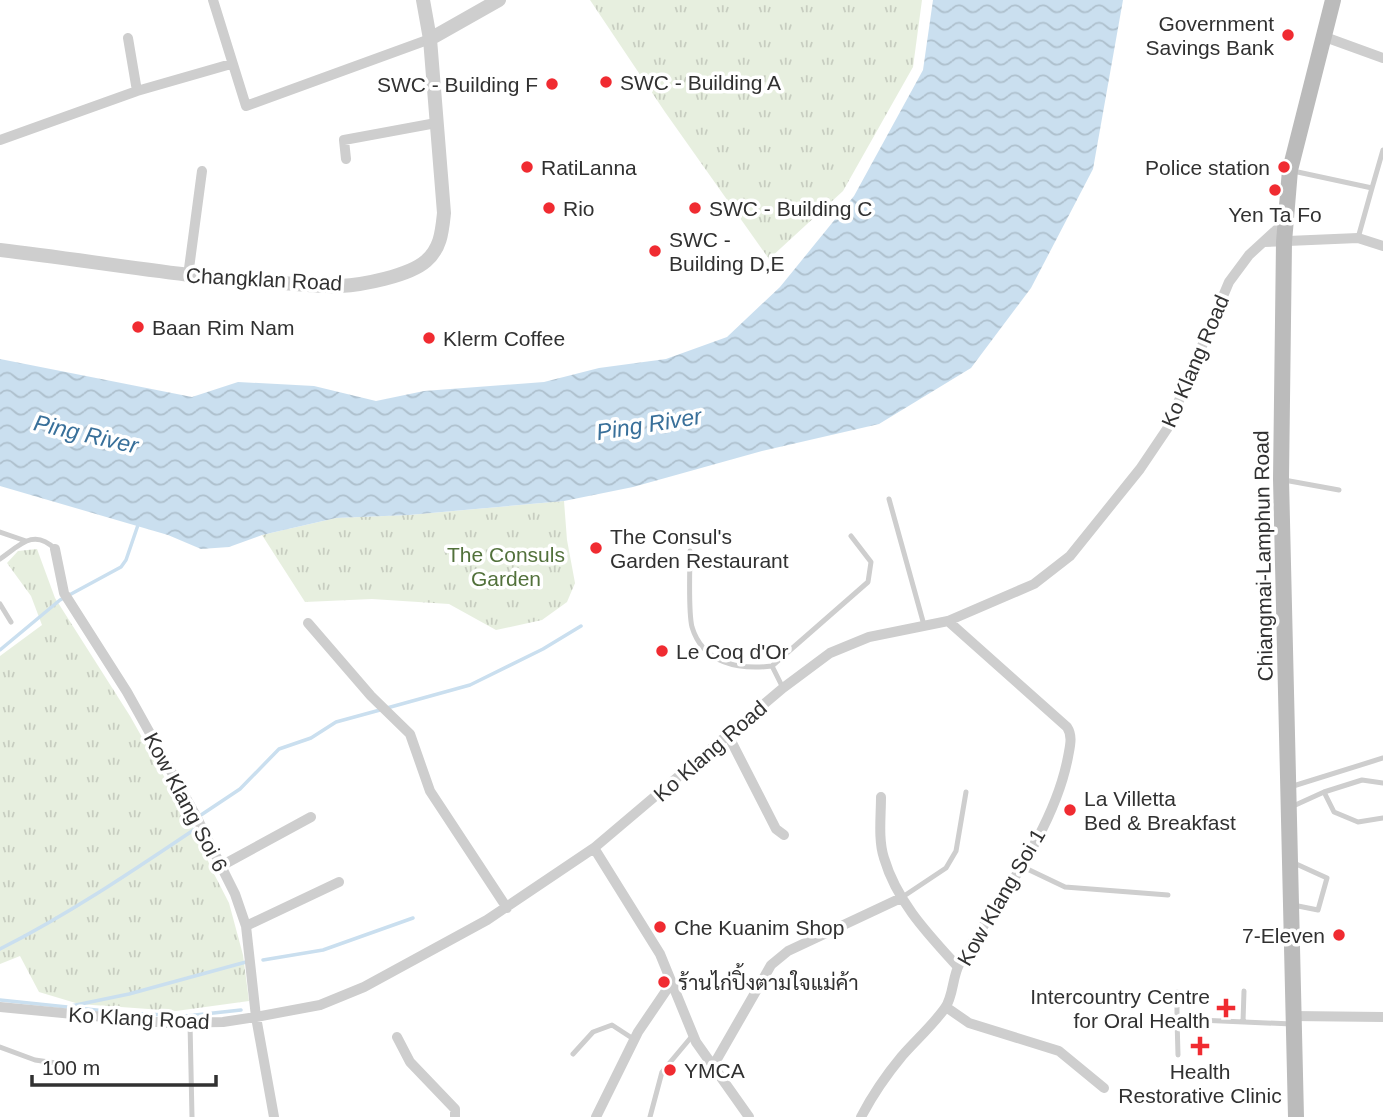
<svg xmlns="http://www.w3.org/2000/svg" width="1383" height="1117" font-family="Helvetica,Sarabun,sans-serif">
	<style>
		.grass { fill: url(#grass-tufts) }
		.water { fill: url(#water-waves) }
		.lines { fill: none; stroke-linecap: round; stroke-linejoin: round }
		.stream { stroke: #cadfef; stroke-width: 3.5 }
		.service { stroke: #cecece; stroke-width: 5 }
		.minor { stroke: #cecece; stroke-width: 10 }
		.tertiary { stroke: #cecece; stroke-width: 14 }
		.secondary { stroke: #bbb; stroke-width: 16 }
		.poi-dot { fill: #f02b31; stroke: #fff; stroke-width: 2.5 }
		.labels { text-anchor: middle; dominant-baseline: central; stroke-width: 7; stroke-linejoin: round; paint-order: stroke }
		.poi-label { font-size: 21px; fill: #313131; stroke: #fff; text-anchor: start }
		.street-label { font-size: 21px; fill: #313131; stroke: #fff }
		.park-label { font-size: 21px; fill: #52713b; stroke: #fff }
		.water-label { font-size: 23px; font-style: italic; fill: #39709a; stroke: #fff }
	</style>
	<defs>
		<pattern id="grass-tufts" width="24" height="20" patternUnits="userSpaceOnUse" patternTransform="scale(1.75)"><rect width="24" height="20" fill="#e7efdf"/><path d="M3 7l-1-3M5 7V3M7 7l1-3M15 17l-1-3M17 17v-4M19 17l1-3" fill="none" stroke="#c7cdc0"/></pattern>
		<pattern id="water-waves" width="16" height="10" patternUnits="userSpaceOnUse" patternTransform="scale(1.75)"><rect width="16" height="10" fill="#cadfef"/><path d="M0 5q4-4 8 0t8 0" fill="none" stroke="#aec0cd"/></pattern>
	</defs>
	<rect width="100%" height="100%" fill="#fff"/>
	<path class="grass" d="M590 0H922L913 67 843 191 769 259 665 112Z
		M564 501 567 540 575 583 567 602 542 620 496 630 449 604 372 599 305 602 262 535 336 518 409 515Z
		M37 549 55 598 130 716 197 835 211 868 229 903 243 955 249 1001 176 1011 79 1004 39 992 20 956 0 964V656L42 625 31 596 7 563 18 551Z"/>
	<path class="water" d="M933 0H1123L1093 169 1031 288 971 368 879 424 762 451 633 487 564 501 409 515 336 518 262 535 229 547 201 549 168 535 0 486V359L192 397 238 382 314 386 376 401 424 391 544 382 599 368 666 359 727 337 780 287 854 196 923 70Z"/>
	<g class="lines">
		<path class="stream" d="M0 650 60 600 121 567 126 560 138 525
			M387 708 470 685 543 649 581 626
			M201 815 240 789 279 749 311 738 336 722 380 710
			M0 949C69 914 131 872 195 829
			M263 960 323 950 413 918
			M0 1000 125 1013 186 1016 241 1010
			M71 1006 129 994 246 962"/>
		<path class="service" d="M1293 171 1372 188 1358 238
			M1372 188 1383 150
			M1284 480 1339 490
			M889 499 924 625
			M0 532 26 541
			M690 551C690 569 688 611 692 627 703 664 740 670 772 666
			M0 559C20 545 34 528 55 549
			M0 604 11 622
			M783 688 772 666 868 582 871 562 851 536
			M1290 787 1383 758
			M1324 792 1334 812 1358 822 1383 818
			M1291 807 1324 792 1362 780 1383 783
			M1021 866 1065 887 1168 895
			M901 898 946 868 956 851 966 792
			M1293 905 1318 910 1327 878 1294 863
			M1177 992V1019L1292 1024
			M1177 1019 1178 1055
			M1243 1022 1244 991
			M190 1023 192 1117
			M0 1047 35 1060 63 1064
			M573 1054 593 1032 612 1025 635 1040
			M650 1117 662 1072 693 1035"/>
		<path class="minor" d="M213 0 246 106 430 39
			M1325 37 1383 58
			M128 38 137 91
			M0 140 137 91 231 64
			M346 159 344 140 436 123
			M1264 242 1358 238 1383 246
			M188 276 202 171
			M55 549 64 593 127 692 196 816 235 894 246 926 256 1017 274 1117
			M308 623 371 696 410 734 430 791 507 908
			M728 735 776 829 784 835
			M881 797C881 816 878 840 884 858 897 902 928 934 958 967
			M594 848 660 954 696 1042 749 1117
			M221 866 311 817
			M246 926 339 882
			M0 1007 167 1023 223 1022 256 1017 320 1005 364 987 487 920 594 848 783 688 830 653 869 637 948 621 1034 584 1070 556 1140 469 1167 429 1229 282 1249 255 1286 221
			M946 1007 969 1023 1059 1051 1104 1088
			M1292 1016 1383 1017
			M397 1037 410 1062 455 1109V1117
			M713 1066 771 965 788 951 901 898
			M596 1117 638 1032 672 982
			M861 1117C872 1096 887 1074 902 1056 916 1040 933 1025 945 1008 954 995 952 976 960 963 998 900 1054 831 1068 757 1070 746 1073 736 1067 727L948 621"/>
		<path class="tertiary" d="M430 39 499 0
			M0 250C94 261 187 278 281 283 301 284 321 287 340 286 362 285 409 276 426 261 441 248 442 231 444 213L430 39 423 0"/>
		<path class="secondary" d="M1296 1117 1281 479 1284 242 1290 170 1333 0"/>
	</g>
	<g class="poi-dot">
		<circle cx="1288" cy="35" r="7"/>
		<circle cx="606" cy="82" r="7"/>
		<circle cx="552" cy="84" r="7"/>
		<circle cx="527" cy="167" r="7"/>
		<circle cx="1284" cy="167" r="7"/>
		<circle cx="1275" cy="190" r="7"/>
		<circle cx="549" cy="208" r="7"/>
		<circle cx="695" cy="208" r="7"/>
		<circle cx="655" cy="251" r="7"/>
		<circle cx="138" cy="327" r="7"/>
		<circle cx="429" cy="338" r="7"/>
		<circle cx="596" cy="548" r="7"/>
		<circle cx="662" cy="651" r="7"/>
		<circle cx="1070" cy="810" r="7"/>
		<circle cx="660" cy="927" r="7"/>
		<circle cx="1339" cy="935" r="7"/>
		<circle cx="664" cy="982" r="7"/>
		<path d="M1222.5 997.5h7v7h7v7h-7v7h-7v-7h-7v-7h7z"/>
		<path d="M1196.5 1035.5h7v7h7v7h-7v7h-7v-7h-7v-7h7z"/>
		<circle cx="670" cy="1070" r="7"/>
	</g>
	<g class="labels">
		<g class="poi-label">
			<text x="1274" y="23" text-anchor="end">Government<tspan x="1274" dy="24">Savings Bank</tspan></text>
			<text x="620" y="82">SWC - Building A</text>
			<text x="538" y="84" text-anchor="end">SWC - Building F</text>
			<text x="541" y="167">RatiLanna</text>
			<text x="1270" y="167" text-anchor="end">Police station</text>
			<text x="563" y="208">Rio</text>
			<text x="709" y="208">SWC - Building C</text>
			<text x="1275" y="214" text-anchor="middle">Yen Ta Fo</text>
			<text x="669" y="239">SWC -<tspan x="669" dy="24">Building D,E</tspan></text>
			<text x="152" y="327">Baan Rim Nam</text>
			<text x="443" y="338">Klerm Coffee</text>
			<text x="610" y="536">The Consul's<tspan x="610" dy="24">Garden Restaurant</tspan></text>
			<text x="676" y="651">Le Coq d'Or</text>
			<text x="1084" y="798">La Villetta<tspan x="1084" dy="24">Bed &amp; Breakfast</tspan></text>
			<text x="674" y="927">Che Kuanim Shop</text>
			<text x="1325" y="935" text-anchor="end">7-Eleven</text>
			<text x="678" y="982">ร้านไก่ปิ้งตามใจแม่ค้า</text>
			<text x="1210" y="996" text-anchor="end">Intercountry Centre<tspan x="1210" dy="24">for Oral Health</tspan></text>
			<text x="684" y="1070">YMCA</text>
			<text x="1200" y="1071" text-anchor="middle">Health<tspan x="1200" dy="24">Restorative Clinic</tspan></text>
		</g>
		<g class="street-label">
			<text transform="translate(264 279) rotate(3)">Changklan Road</text>
			<text transform="translate(1195 361) rotate(-67)">Ko Klang Road</text>
			<text transform="translate(1263 556) rotate(-91)">Chiangmai-Lamphun Road</text>
			<text transform="translate(710 751) rotate(-41)">Ko Klang Road</text>
			<text transform="translate(186 802) rotate(62)">Kow Klang Soi 6</text>
			<text transform="translate(1001 897) rotate(-60)">Kow Klang Soi 1</text>
			<text transform="translate(139 1018) rotate(3)">Ko Klang Road</text>
		</g>
		<g class="park-label">
			<text x="506" y="554">The Consuls<tspan x="506" dy="24">Garden</tspan></text>
		</g>
		<g class="water-label">
			<text transform="translate(649 424) rotate(-9)">Ping River</text>
			<text transform="translate(86 434) rotate(13)">Ping River</text>
		</g>
	</g>
	<path d="M32 1075v10h184v-10" fill="none" stroke="#313131" stroke-width="3.5"/>
	<text x="42" y="1075" font-size="21" fill="#313131" stroke="#ffffff" stroke-width="5" paint-order="stroke">100 m</text>
</svg>
